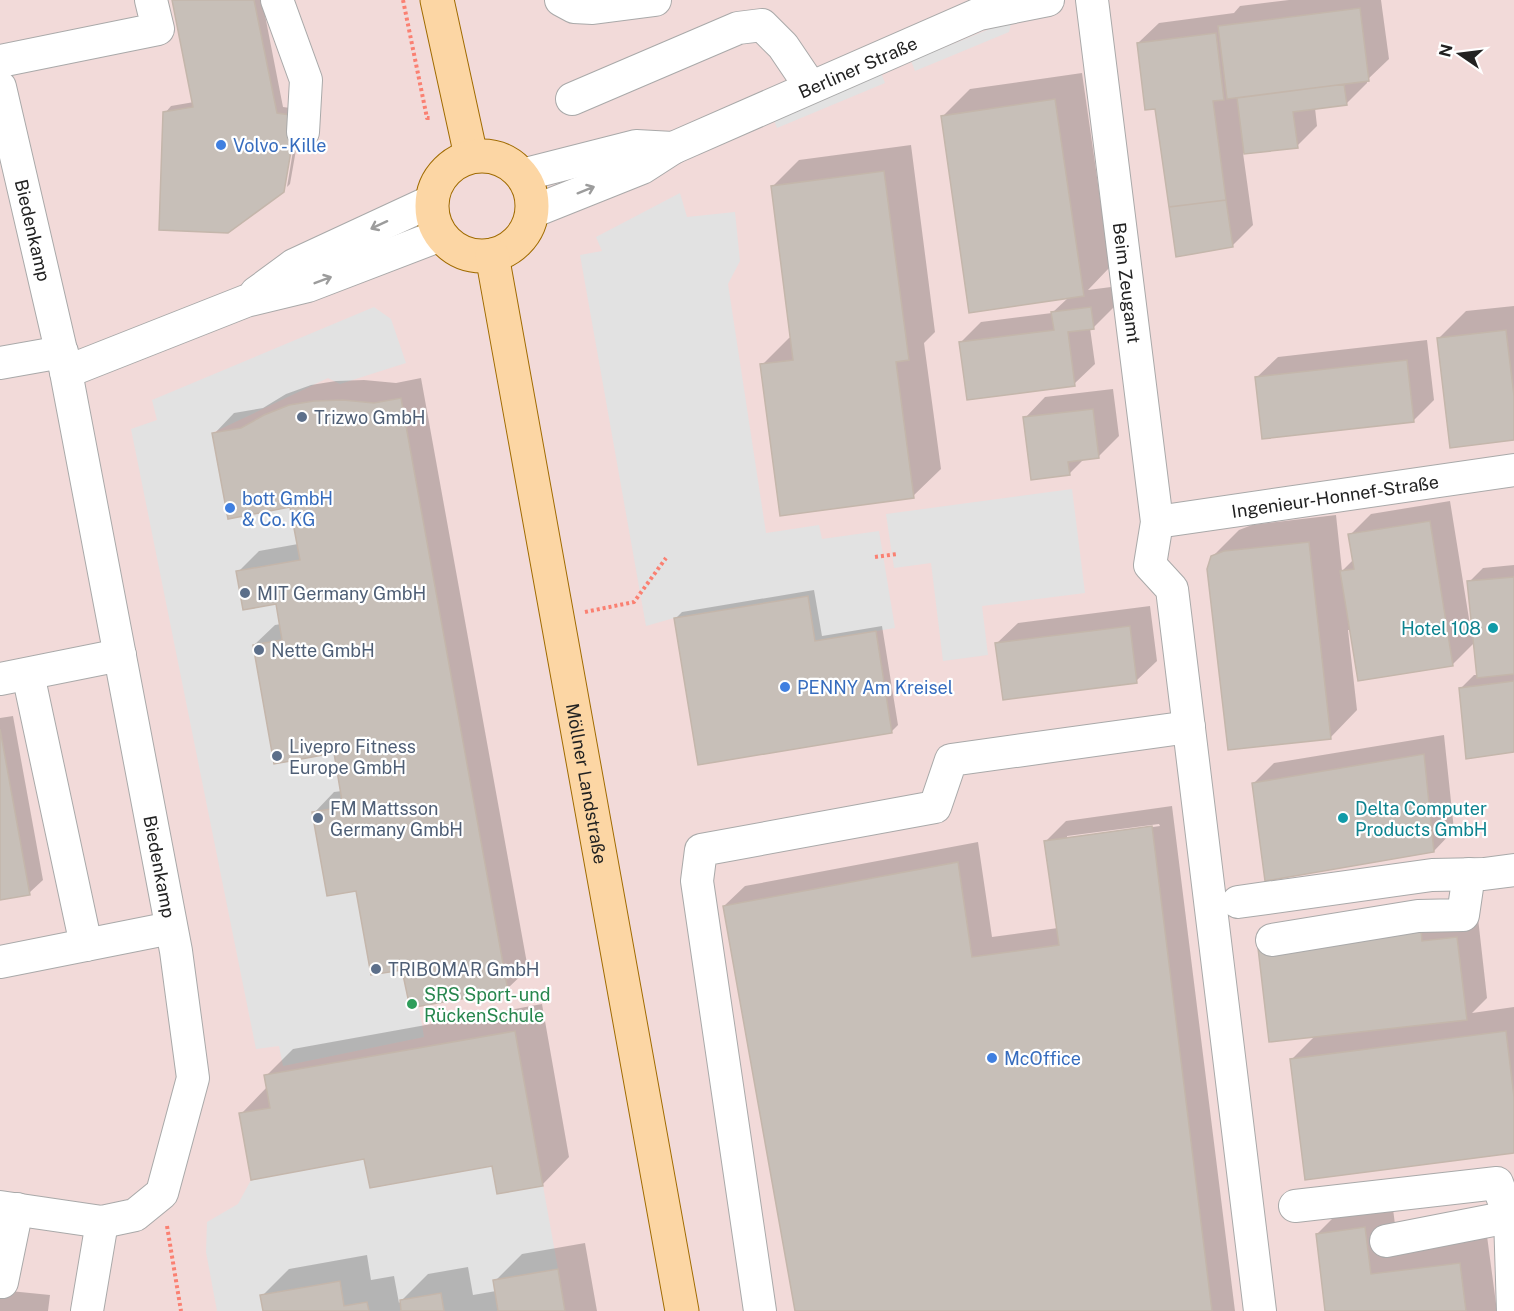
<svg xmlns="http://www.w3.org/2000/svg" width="1514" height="1311" font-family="'Public Sans',sans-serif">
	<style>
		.commercial { fill: #f2dad9 }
		.parking { fill: #e2e2e2 }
		.shadow { fill: #0003; fill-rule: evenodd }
		.building { fill: #c7bfb8; stroke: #c4b6ab; stroke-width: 1.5 }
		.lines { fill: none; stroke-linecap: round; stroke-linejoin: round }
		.minor-casing { stroke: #a9a9a9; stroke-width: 34 }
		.major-casing { stroke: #a06b00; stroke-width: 35 }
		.path { stroke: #fa8072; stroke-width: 4; stroke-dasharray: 3 3; stroke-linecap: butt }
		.minor { stroke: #fff; stroke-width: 32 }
		.major { stroke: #fcd6a4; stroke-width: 33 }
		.oneway { stroke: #9c9c9c }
		.shop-dot { fill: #3f7fe0; stroke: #fff; stroke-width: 2 }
		.service-dot { fill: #5c6f8a; stroke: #fff; stroke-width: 2 }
		.culture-dot { fill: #0f9aa8; stroke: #fff; stroke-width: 2 }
		.leisure-dot { fill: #2e9e5b; stroke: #fff; stroke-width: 2 }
		.labels { text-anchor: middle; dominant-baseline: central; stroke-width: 4.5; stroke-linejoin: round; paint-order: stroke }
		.street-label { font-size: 18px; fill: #222; stroke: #fff }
		.shop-label { font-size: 18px; fill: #366cbe; stroke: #fff; text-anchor: start }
		.service-label { font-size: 18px; fill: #4e5e75; stroke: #fff; text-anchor: start }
		.culture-label { font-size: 18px; fill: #0d838f; stroke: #fff; text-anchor: end }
		.leisure-label { font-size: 18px; fill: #27864d; stroke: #fff; text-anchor: start }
	</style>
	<rect width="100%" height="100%" fill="#f2efe9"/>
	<path class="commercial" d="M0 0H1514V1311H0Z"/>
	<path class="parking" d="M1012 20 1009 32 915 71 911 61Z
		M881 73 885 83 777 128 773 118Z
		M680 193 687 217 735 212 740 261 728 284 766 533 819 525 822 539 879 531 895 628 815 641 808 596 674 618 646 626 580 255 602 251 596 237Z
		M374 307 391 319 406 363 340 384 328 378 212 433 228 518 290 507 300 560 236 571 243 610 276 604 282 640 253 645 274 764 334 753 343 807 312 813 327 896 356 891 371 975 402 970 409 1008 419 1007 424 1037 283 1066 279 1046 256 1049 131 429 157 420 152 400Z
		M1072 489 1085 593 982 606 988 655 943 661 931 563 894 568 886 514Z
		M364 1159 370 1188 492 1166 497 1194 543 1186 558 1269 493 1280 498 1311H444L441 1293 400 1300 401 1311H369L367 1302 344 1306 340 1282 260 1295 263 1311H217L206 1252 207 1222 238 1204 251 1180Z"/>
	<path class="shadow" d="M174 0H262L283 107 297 109 283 191 165 113 171 106 194 102Z
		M1289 0H1381L1389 59 1367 80V83L1346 104 1315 108 1317 126 1297 146 1243 153 1253 225 1232 246 1157 107 1138 43 1159 23 1234 13 1240 6Z
		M1082 73 1110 267 1088 290 1111 287 1114 307 1093 328H1090L1095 364 1074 384 961 342 981 322 1052 313 1069 297 943 116 970 89Z
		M300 109 303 110 290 184 287 187Z
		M911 145 935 332 924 343 941 469 913 496 762 365 789 338 792 337 772 187 799 160Z
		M1514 306V439L1439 338 1466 311Z
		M1427 340 1434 400 1413 421 1257 377 1278 357Z
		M421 378 528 969 507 989 404 968 314 813 334 792 342 791 335 751 254 645 275 625 281 624 277 603 238 572 259 551 298 544 291 505 214 434 234 413 263 408 286 394 311 385 336 381 364 380 396 383Z
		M1113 389 1119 436 1098 457 1085 458 1069 474 1025 418 1045 397Z
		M1450 501 1471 631 1474 630 1469 582 1483 568 1514 565V751L1460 689 1474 675H1478L1475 642 1453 664 1359 679 1351 630H1348L1357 710 1330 738 1212 557 1239 530 1252 525 1336 515 1342 571 1354 559 1350 535 1371 514Z
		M814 590 822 636 882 626 898 725 891 732 675 619 682 612Z
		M1150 606 1157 661 1136 681 997 643 1018 623Z
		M13 716 43 880 29 893 0 899V718Z
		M1444 735 1454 830 1434 851 1253 784 1274 763Z
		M1172 806 1235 1311H796L724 906 745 886 978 842 992 937 1058 928 1046 841 1066 821ZM1159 824 1160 826 1067 839V836Z
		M1478 918 1487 998 1472 1013 1514 1007V1152L1291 1060 1315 1036 1260 949Z
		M542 1004 569 1157 542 1185 494 1164 365 1158 241 1114 268 1086 266 1076 293 1049Z
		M1392 1201 1398 1248 1487 1236 1497 1311H1327L1317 1234 1344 1207Z
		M585 1243 597 1311H264L262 1296 289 1269 367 1255 371 1280 394 1276 399 1303 428 1274 468 1267 473 1295 496 1291 495 1281 522 1254Z
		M0 1290 50 1295 48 1311H0Z"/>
	<path class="building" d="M172 0H254L277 113 297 116 284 192 228 233 159 230 163 112 193 107Z
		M1360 8 1369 81 1227 99 1218 26Z
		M1216 33 1224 100 1213 101 1226 200 1169 207 1155 109 1145 110 1137 43Z
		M1344 84 1347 105 1293 112 1298 148 1244 154 1237 98Z
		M1055 99 1084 296 969 313 941 116Z
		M884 171 909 360 896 362 914 498 780 516 760 364 793 360 771 186Z
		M1226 200 1233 247 1176 257 1169 207Z
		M1091 307 1094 329 1068 332 1075 386 967 400 959 342 1054 330 1051 312Z
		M1506 330 1514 396V440L1450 448 1437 338Z
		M1407 360 1414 422 1262 439 1255 377Z
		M401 398 508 991 410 1008 402 970 371 975 356 891 327 896 312 812 343 807 334 753 274 764 253 645 282 640 276 604 243 610 236 571 300 560 290 507 228 519 212 433 241 428 264 415 289 405 314 401 343 400 374 403Z
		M1093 409 1099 458 1068 462 1070 475 1031 480 1023 417Z
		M1430 521 1453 666 1358 681 1340 571 1354 569 1348 534Z
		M1309 542 1331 739 1228 750 1207 569 1211 556 1224 551Z
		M1514 577V674L1477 678 1467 581Z
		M808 596 815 641 876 631 892 733 698 765 674 618Z
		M1130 626 1137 683 1003 700 995 643Z
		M1514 681V752L1466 759 1459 688Z
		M0 729 30 895 0 900Z
		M1424 754 1434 852 1265 881 1252 783Z
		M1152 826 1212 1311H795L723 906 958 862 972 957 1059 945 1044 841Z
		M1421 930 1422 941 1457 937 1467 1020 1269 1042 1258 948Z
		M515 1031 543 1186 497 1194 492 1166 370 1188 364 1159 251 1180 239 1113 270 1108 264 1075Z
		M1506 1031 1514 1097V1153L1305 1180 1290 1059Z
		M1365 1227 1371 1274 1460 1263 1466 1311H1325L1316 1234Z
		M558 1269 565 1311H498L493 1280Z
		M340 1281 344 1306 367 1302 369 1311H263L260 1295Z
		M441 1293 444 1311H401L400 1300Z"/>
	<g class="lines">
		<g class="minor-casing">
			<g id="minor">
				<path d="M277 0 306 80 303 132"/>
				<path d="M561 0 574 7 593 8 655 0"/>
				<path id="s1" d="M1092 0 1157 522 1150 565 1172 589 1260 1311"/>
				<path d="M0 61 158 29 151 0"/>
				<path id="s2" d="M0 87 66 372 176 951 193 1078 162 1193 135 1215 102 1222 0 1207"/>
				<path d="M572 99 738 28 762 25 783 46 810 86"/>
				<path d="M522 175 636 146 673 148"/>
				<path id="s3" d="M532 212 642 168 673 148 979 14 1048 0"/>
				<path d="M256 293 294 265 432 201"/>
				<path d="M0 363 62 352"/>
				<path d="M66 372 246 301 308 286 441 235"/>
				<path id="s4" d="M1157 522 1514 470"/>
				<path d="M28 674 86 945"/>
				<path d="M0 679 120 655"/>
				<path d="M1238 902 1432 875 1484 874 1514 870"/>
				<path d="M1272 940 1418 916 1463 915 1469 874"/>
				<path d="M0 962 171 928"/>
				<path d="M1295 1206 1497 1183 1510 1217 1513 1311"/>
				<path d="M1386 1241 1514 1216"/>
				<path d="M0 1281 2 1282 17 1209"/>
				<path d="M87 1311 102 1222"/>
				<path d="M760 1311 697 881 701 850 935 807 951 760 1189 727"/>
			</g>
		</g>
		<g class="major-casing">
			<g id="major">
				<path d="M437 0 471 156"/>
				<circle cx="482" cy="206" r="50"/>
				<path id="s5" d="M492 255 682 1311"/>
			</g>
		</g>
		<path class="path" d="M403 0 427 118H431
			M875 557 897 554
			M585 612 634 602 666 558
			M167 1226 181 1311"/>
		<use href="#minor" class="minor"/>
		<use href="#major" class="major"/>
	</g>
	<defs><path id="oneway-shaft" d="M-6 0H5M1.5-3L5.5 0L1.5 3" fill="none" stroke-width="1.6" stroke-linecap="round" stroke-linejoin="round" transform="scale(1.5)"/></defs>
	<g class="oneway">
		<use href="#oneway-shaft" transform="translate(586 190) rotate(-22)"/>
		<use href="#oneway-shaft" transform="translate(379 225) rotate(155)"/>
		<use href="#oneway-shaft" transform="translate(323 280) rotate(-21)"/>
	</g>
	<g class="shop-dot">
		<circle cx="221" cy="145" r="6"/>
		<circle cx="230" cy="508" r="6"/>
		<circle cx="785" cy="687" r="6"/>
		<circle cx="992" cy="1058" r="6"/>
	</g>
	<g class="service-dot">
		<circle cx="302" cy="417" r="6"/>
		<circle cx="245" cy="593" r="6"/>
		<circle cx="259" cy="650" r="6"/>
		<circle cx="277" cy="756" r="6"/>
		<circle cx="318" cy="818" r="6"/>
		<circle cx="376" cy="969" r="6"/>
	</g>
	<g class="culture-dot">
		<circle cx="1493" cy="628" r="6"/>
		<circle cx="1343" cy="818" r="6"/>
	</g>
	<circle class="leisure-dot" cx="412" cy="1004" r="6"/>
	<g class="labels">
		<g class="street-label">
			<text stroke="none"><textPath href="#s3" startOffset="357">Berliner Straße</textPath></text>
			<text stroke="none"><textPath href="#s2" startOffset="147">Biedenkamp</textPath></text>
			<text stroke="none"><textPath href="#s1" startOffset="285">Beim Zeugamt</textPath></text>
			<text stroke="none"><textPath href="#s4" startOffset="180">Ingenieur-Honnef-Straße</textPath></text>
			<text stroke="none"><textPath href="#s5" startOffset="537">Möllner Landstraße</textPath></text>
			<text stroke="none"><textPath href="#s2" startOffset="796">Biedenkamp</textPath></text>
		</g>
		<g class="shop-label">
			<text x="233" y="145">Volvo - Kille</text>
			<text x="242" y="498">bott GmbH<tspan x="242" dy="21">&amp; Co. KG</tspan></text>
			<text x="797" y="687">PENNY Am Kreisel</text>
			<text x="1004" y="1058">McOffice</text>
		</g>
		<g class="service-label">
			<text x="314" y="417">Trizwo GmbH</text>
			<text x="257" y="593">MIT Germany GmbH</text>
			<text x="271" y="650">Nette GmbH</text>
			<text x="289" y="746">Livepro Fitness<tspan x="289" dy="21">Europe GmbH</tspan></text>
			<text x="330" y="808">FM Mattsson<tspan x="330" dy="21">Germany GmbH</tspan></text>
			<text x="388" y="969">TRIBOMAR GmbH</text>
		</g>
		<g class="culture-label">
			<text x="1481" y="628">Hotel 108</text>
			<text x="1355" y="808" text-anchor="start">Delta Computer<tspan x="1355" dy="21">Products GmbH</tspan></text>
		</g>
		<g class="leisure-label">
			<text x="424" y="994">SRS Sport- und<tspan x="424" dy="21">RückenSchule</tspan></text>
		</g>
	</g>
	<g transform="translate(1460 54) rotate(284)" stroke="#ffffff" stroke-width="4.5" paint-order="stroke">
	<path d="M0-4.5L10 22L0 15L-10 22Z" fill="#222222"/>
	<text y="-9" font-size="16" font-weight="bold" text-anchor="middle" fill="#222222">N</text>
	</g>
</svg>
